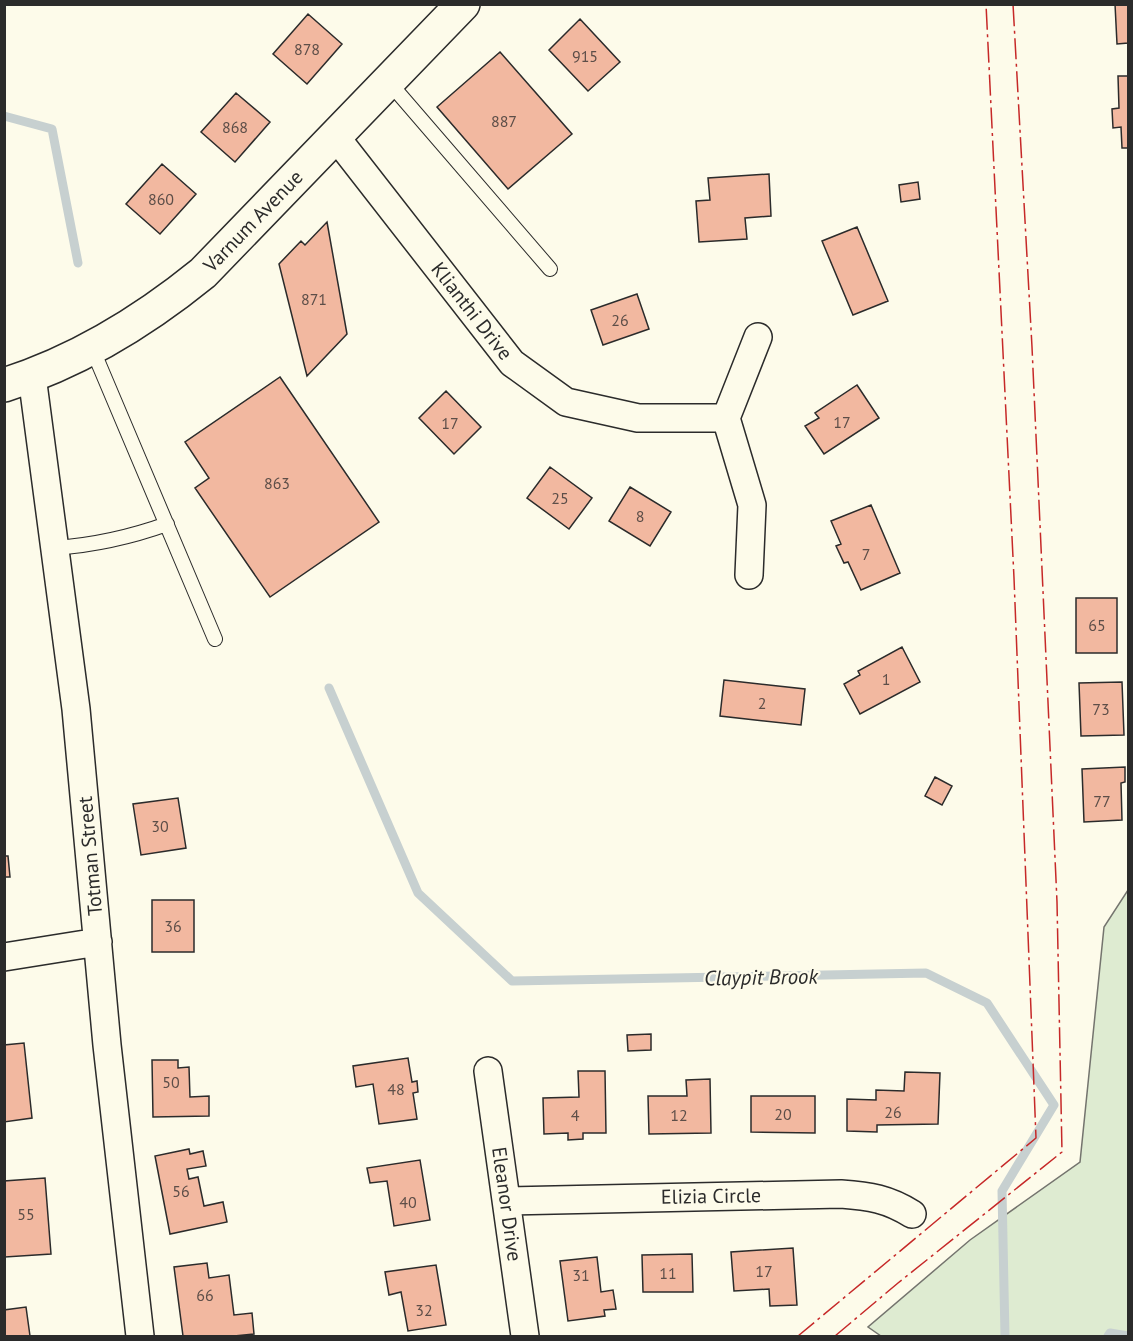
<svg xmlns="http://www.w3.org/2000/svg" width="1133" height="1341" font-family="'PT Sans',sans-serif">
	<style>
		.green { fill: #deebd1; stroke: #74746e; stroke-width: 1.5 }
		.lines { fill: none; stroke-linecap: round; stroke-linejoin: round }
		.stream { stroke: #c7d0d0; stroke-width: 9 }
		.building { fill: #f2b8a0; stroke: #2b2b2b; stroke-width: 1.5 }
		.service-casing { stroke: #2b2b2b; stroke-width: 16 }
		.minor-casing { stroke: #2b2b2b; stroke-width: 30 }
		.secondary-casing { stroke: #2b2b2b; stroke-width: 36 }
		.service { stroke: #fdfbea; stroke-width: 14 }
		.minor { stroke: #fdfbea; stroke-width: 27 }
		.secondary { stroke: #fdfbea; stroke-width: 33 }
		.power { stroke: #c62828; stroke-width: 1.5; stroke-dasharray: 21 4.5 3 4.5; stroke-linecap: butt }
		.labels { text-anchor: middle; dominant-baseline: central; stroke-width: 4.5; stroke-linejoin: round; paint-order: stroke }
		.number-label { font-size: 16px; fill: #5d4e48 }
		.street-label { font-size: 20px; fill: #2b2b2b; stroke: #fdfbea }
		.water-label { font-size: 21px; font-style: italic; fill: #2b2b2b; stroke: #fdfbea }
	</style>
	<rect width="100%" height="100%" fill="#fdfbea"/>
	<path class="green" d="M1128 890V1336H881L868 1327 970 1240 1080 1162 1104 927Z"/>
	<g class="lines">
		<path class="stream" d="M4 116 52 129 78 263
			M329 688 418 893 512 981 926 973 987 1003 1054 1105 1002 1191 1005 1336
			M1108 1336 1110 1333 1128 1336"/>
	</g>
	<path class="building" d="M1115 4H1128V43L1117 44Z
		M308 14 342 44 307 84 273 54Z
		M580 19 620 62 588 91 549 50Z
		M500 52 572 134 508 189 437 107Z
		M1118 76H1128V148H1122L1121 127 1113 128 1112 109 1119 108Z
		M236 93 270 122 235 162 201 132Z
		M162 164 196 194 160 234 126 204Z
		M769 174 771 216 745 218 747 239 699 242 696 201 710 200 708 178Z
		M918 182 920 199 901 202 899 185Z
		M327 222 347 334 307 376 279 264 301 241 305 245Z
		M857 227 888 301 853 315 822 241Z
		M637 294 649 329 603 345 591 310Z
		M280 377 379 522 270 597 195 488 209 478 185 442Z
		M857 385 879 418 824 454 805 426 819 418 815 413Z
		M446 391 481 427 454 454 419 418Z
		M550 467 592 498 569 529 527 498Z
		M630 487 671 512 650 546 609 521Z
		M871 505 900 573 861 590 848 562 844 563 836 546 841 544 831 521Z
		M1076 598H1117V653H1076Z
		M902 647 920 682 860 714 844 684 860 675 858 671Z
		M724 680 805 689 801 725 720 716Z
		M1122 682 1124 735 1081 736 1079 683Z
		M1125 767V782L1121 783 1122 820 1084 822 1082 769Z
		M935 777 952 786 942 805 925 796Z
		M178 798 186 848 141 855 133 804Z
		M4 856H8L10 877H4Z
		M152 900H194V952H152Z
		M651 1034V1050L628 1051 627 1035Z
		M24 1043 32 1118 4 1122V1045Z
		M408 1058 412 1082 417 1081 418 1092 413 1093 417 1119 379 1124 373 1084 356 1087 353 1066Z
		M152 1060H178V1068L189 1067 190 1097 209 1096V1116L153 1117Z
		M578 1071H605L606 1133H583V1139L568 1140V1133L544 1134 543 1098 579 1097Z
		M905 1072 940 1073 938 1124 877 1125V1132L847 1131V1099L876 1100V1090L904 1091Z
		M710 1079 711 1133 649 1134 648 1096H687L686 1080Z
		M751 1096H815V1133L751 1132Z
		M189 1149 190 1154 203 1151 206 1166 187 1169 189 1179 198 1177 204 1206 223 1202 227 1222 170 1234 155 1156Z
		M420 1160 430 1220 394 1226 387 1181 370 1183 367 1168Z
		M45 1178 51 1254 5 1257 4 1181Z
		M793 1248 797 1305 770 1306 769 1289 734 1291 731 1252Z
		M692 1254 693 1292H643L642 1255Z
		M597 1257 601 1292 613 1290 616 1309 604 1310 605 1316 568 1321 560 1261Z
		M207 1263 209 1278 229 1275 234 1315 252 1313 254 1334 234 1336H183L174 1267Z
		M436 1265 446 1325 408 1331 401 1292 389 1295 385 1272Z
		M26 1307 30 1336H4V1310Z"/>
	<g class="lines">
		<g class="service-casing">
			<path id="service" d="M388 81 550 269
				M92 348 215 639
				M55 548C95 545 128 538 167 524"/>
		</g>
		<g class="minor-casing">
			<path id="minor" d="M335 136 512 363 566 402 638 418H726
				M32 376 76 709 107 1045 140 1336
				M749 575 752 505 726 418 758 337
				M4 957 98 942
				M488 1071 525 1336
				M507 1201 841 1194C870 1196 888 1199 912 1214"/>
		</g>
		<g class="secondary-casing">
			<path id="secondary" d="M4 385C77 362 144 321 203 273L463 4"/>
		</g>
		<use href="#service" class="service"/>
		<use href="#minor" class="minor"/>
		<use href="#secondary" class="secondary"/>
		<path class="power" d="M798 1336 1036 1138 1014 578 986 4
			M835 1336 898 1283 1062 1152 1057 902 1032 347 1013 4"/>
	</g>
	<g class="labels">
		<g class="number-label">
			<text x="307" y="49">878</text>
			<text x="585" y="56">915</text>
			<text x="504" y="121">887</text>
			<text x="235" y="127">868</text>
			<text x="161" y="199">860</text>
			<text x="314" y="299">871</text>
			<text x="620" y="320">26</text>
			<text x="842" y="422">17</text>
			<text x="450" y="423">17</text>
			<text x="277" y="483">863</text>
			<text x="560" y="498">25</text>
			<text x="640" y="516">8</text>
			<text x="866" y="554">7</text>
			<text x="1097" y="625">65</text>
			<text x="886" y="679">1</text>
			<text x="762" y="703">2</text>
			<text x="1101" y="709">73</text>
			<text x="1102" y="801">77</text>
			<text x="160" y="826">30</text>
			<text x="173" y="926">36</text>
			<text x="171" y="1082">50</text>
			<text x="396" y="1089">48</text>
			<text x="893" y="1112">26</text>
			<text x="783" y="1114">20</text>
			<text x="575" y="1115">4</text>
			<text x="679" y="1115">12</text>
			<text x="181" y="1191">56</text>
			<text x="408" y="1202">40</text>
			<text x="26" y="1214">55</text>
			<text x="764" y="1271">17</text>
			<text x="668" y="1273">11</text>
			<text x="581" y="1275">31</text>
			<text x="205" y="1295">66</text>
			<text x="424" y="1310">32</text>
		</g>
		<g class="street-label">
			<text transform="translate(253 221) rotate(-46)">Varnum Avenue</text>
			<text transform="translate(472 311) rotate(52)">Klianthi Drive</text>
			<text transform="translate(90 856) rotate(-95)">Totman Street</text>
			<text transform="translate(711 1196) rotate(-1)">Elizia Circle</text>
			<text transform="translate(507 1204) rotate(82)">Eleanor Drive</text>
		</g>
		<g class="water-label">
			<text transform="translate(761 977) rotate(-1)">Claypit Brook</text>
		</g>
	</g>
	<rect width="1133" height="1341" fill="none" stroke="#2b2b2b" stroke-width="12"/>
</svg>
